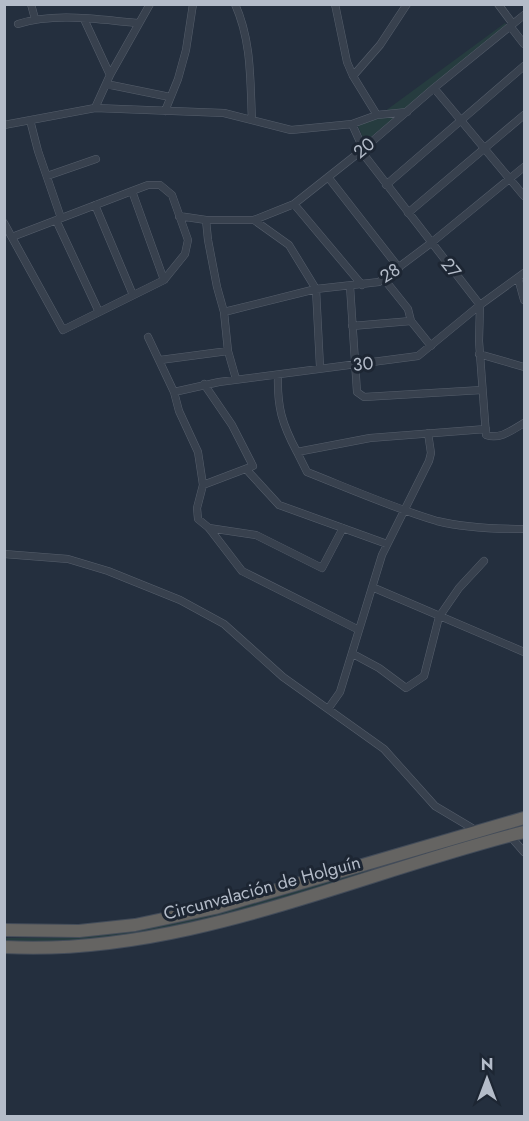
<svg xmlns="http://www.w3.org/2000/svg" width="529" height="1121" font-family="Jost,sans-serif">
	<style>
		.green { fill: #263c3f }
		.lines { fill: none; stroke-linecap: round; stroke-linejoin: round }
		.minor-casing { stroke: #565f6c; stroke-width: 8 }
		.trunk-casing { stroke: #434c59; stroke-width: 14 }
		.minor { stroke: #38414e; stroke-width: 7 }
		.trunk { stroke: #656462; stroke-width: 12 }
		.labels { text-anchor: middle; dominant-baseline: central; stroke-width: 6; stroke-linejoin: round; paint-order: stroke }
		.street-label { font-size: 18px; fill: #b4bcc9; stroke: #1d2633 }
	</style>
	<rect width="100%" height="100%" fill="#242f3e"/>
	<path class="green" d="M505 23 507 25 365 142 358 126 377 117Z
		M381 864 382 867C285 899 185 933 83 940 57 942 30 941 5 942L4 938C29 938 54 938 78 937 178 931 286 895 381 864Z"/>
	<g class="lines">
		<g class="minor-casing">
			<path id="minor" d="M31 4 35 19
				M235 4C252 42 250 81 252 120
				M335 4 347 62 353 76 377 115
				M498 4 513 24
				M84 19 110 75
				M18 24C56 12 100 20 139 23
				M510 26 524 44
				M353 76 380 45 407 4
				M106 84 170 97
				M434 88 524 196
				M95 108 110 75 150 4
				M165 111 178 79 186 50 193 4
				M30 120 38 151 61 218
				M352 124 361 144V151L480 305 479 341 486 435C500 440 512 430 524 423
				M4 125 95 108 224 113 291 130 352 124 377 115 407 112
				M47 176 96 159
				M328 177 399 268
				M386 185 524 66
				M132 191 164 280
				M294 204 362 285
				M95 205 133 295
				M408 213 524 115
				M179 216 206 220H254L294 204 361 151 434 88 524 15
				M56 220 99 312
				M206 220 208 240 217 287 224 312 228 351 236 379
				M254 220 289 245 316 289 320 367
				M4 223 63 330 164 280 185 254 188 240 172 195 160 185H148L132 191 12 237
				M518 278 524 300
				M384 279 408 309 411 321 431 346
				M350 286 357 392 364 397 482 390
				M224 312 316 289 379 282 431 243 524 167
				M352 326 411 321
				M148 337 174 392 179 411 198 452 203 485 197 508 198 519 209 528 242 571 359 630
				M479 354 524 367
				M160 360 228 351
				M278 375C277 407 282 424 297 452L370 438 486 429
				M174 392 219 382 418 356 480 305 524 273
				M297 452 307 472C350 489 393 508 437 521 465 528 496 529 524 529
				M246 469 279 505 387 544
				M203 485 253 466 232 425 204 384
				M209 528 256 535 322 568 343 528
				M4 554 68 559 108 571 180 600 224 624 283 677 384 749 435 806 477 831
				M372 587 524 652
				M353 654 379 668 406 688 424 676 439 617 459 588 484 561
				M328 709 340 692 382 555 429 461 431 453 428 433
				M510 836 524 852"/>
		</g>
		<g class="trunk-casing">
			<path id="trunk" d="M4 930 79 931 135 925 215 908 524 818
				M4 947C182 957 355 874 524 832"/>
		</g>
		<use href="#minor" class="minor"/>
		<use href="#trunk" class="trunk"/>
	</g>
	<g class="labels">
		<g class="street-label">
			<text transform="translate(364 148) rotate(-40)">20</text>
			<text transform="translate(451 268) rotate(51)">27</text>
			<text transform="translate(390 273) rotate(-32)">28</text>
			<text transform="translate(363 364) rotate(-6)">30</text>
			<text transform="translate(262 888) rotate(-15)">Circunvalación de Holguín</text>
		</g>
	</g>
	<rect width="529" height="1121" fill="none" stroke="#b4bcc9" stroke-width="12"/>
	<g transform="translate(487 1079)" stroke="#1d2633" stroke-width="4.5" paint-order="stroke">
	<path d="M0-4.5L10 22L0 15L-10 22Z" fill="#b4bcc9"/>
	<text y="-9" font-size="16" font-weight="bold" text-anchor="middle" fill="#b4bcc9">N</text>
	</g>
</svg>
